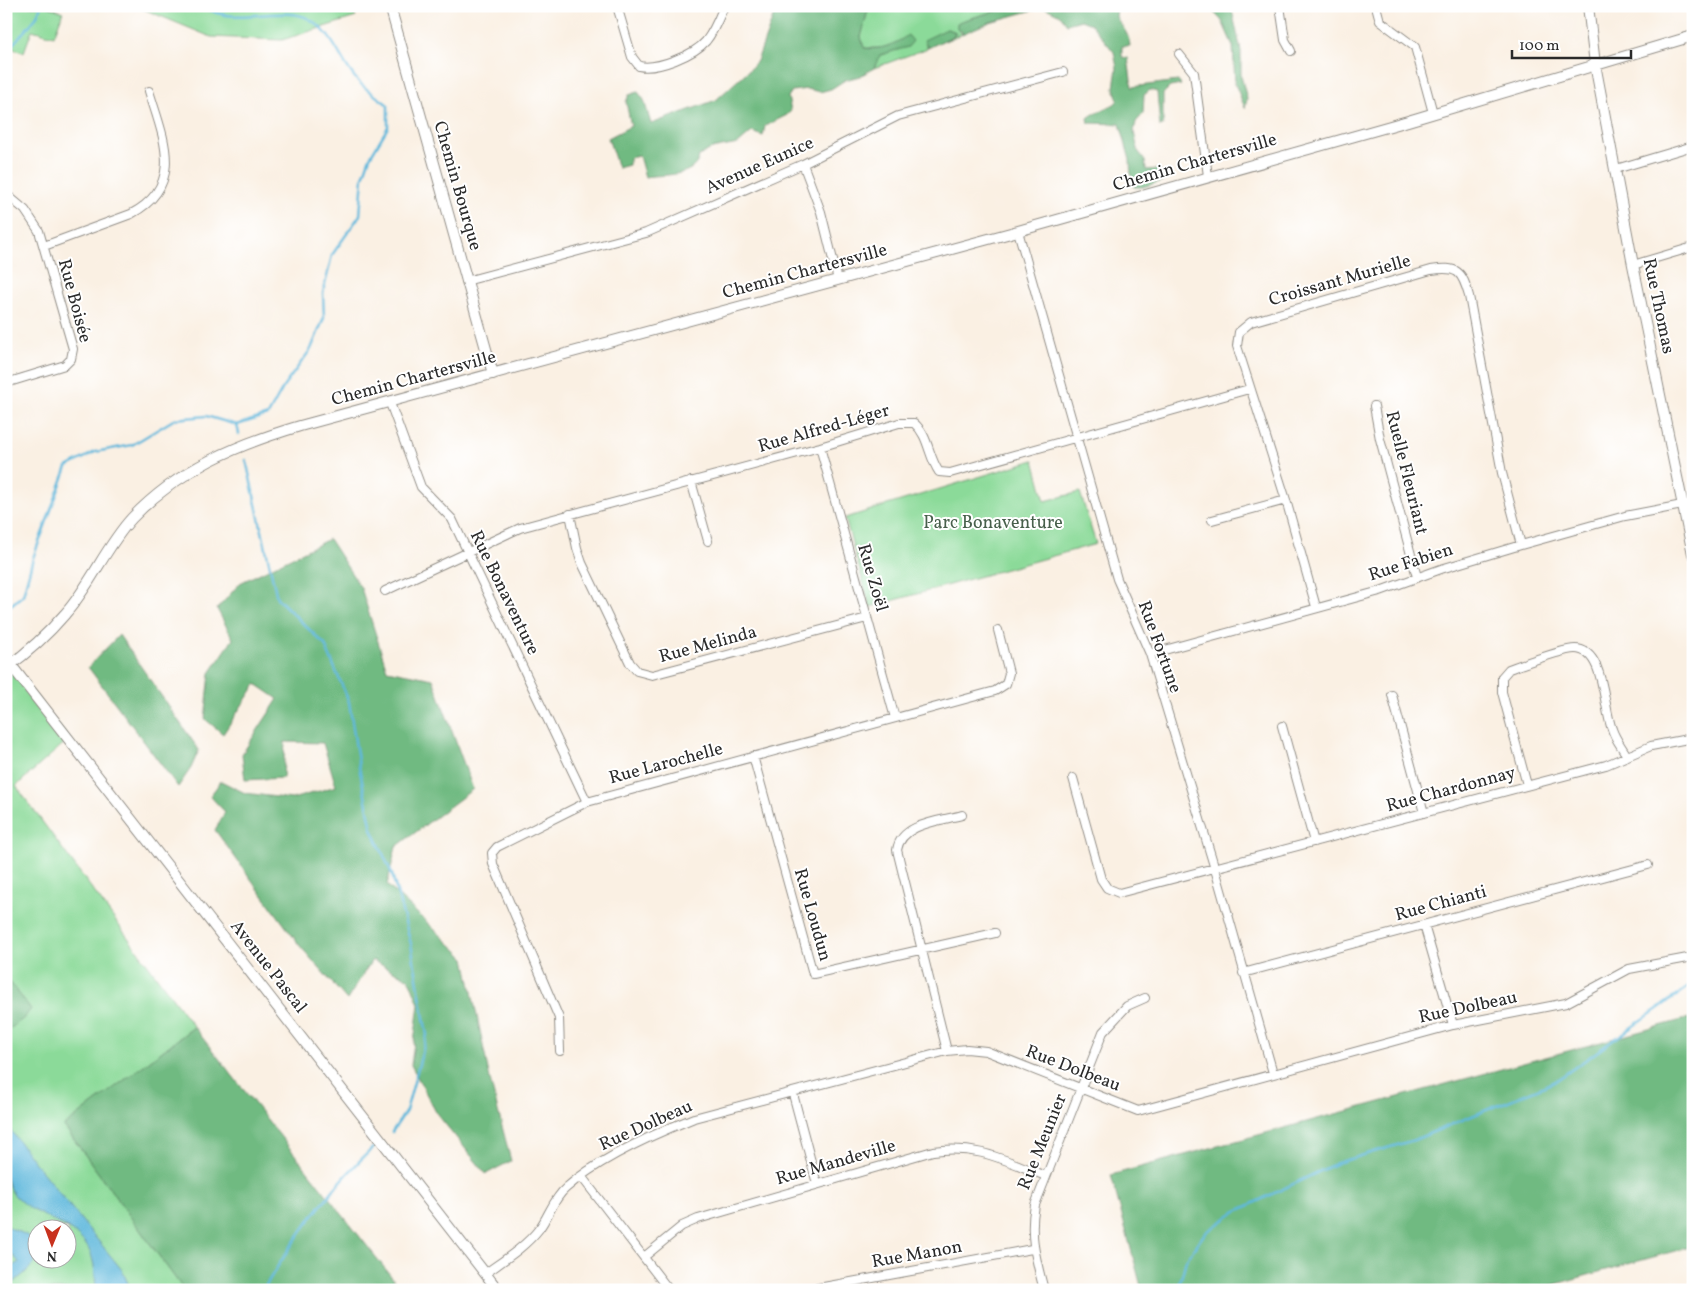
<svg xmlns="http://www.w3.org/2000/svg" width="1699" height="1296" font-family="Vollkorn,serif">
	<style>
		.green { fill: #8bda99; stroke: #5b8262; fill-rule: evenodd }
		.forest { fill: #70ba81; stroke: #4e7256 }
		.water { fill: #5fb8dc; stroke: #457284 }
		.lines { fill: none; stroke-linecap: round; stroke-linejoin: round }
		.stream { stroke: #5fb8dc; stroke-width: 2.5 }
		.minor-casing { stroke: #928e87; stroke-width: 10 }
		.tertiary-casing { stroke: #928e87; stroke-width: 12 }
		.minor { stroke: #fff; stroke-width: 8 }
		.tertiary { stroke: #fff; stroke-width: 10 }
		.labels { text-anchor: middle; dominant-baseline: central; stroke-width: 4; stroke-linejoin: round; paint-order: stroke }
		.street-label { font-size: 18px; fill: #2b2b2b; stroke: #fff }
		.park-label { font-size: 18px; fill: #48604c; stroke: #fff }
	</style>
	<rect width="100%" height="100%" fill="#fff"/>
	<filter id="ink" filterUnits="userSpaceOnUse"><feTurbulence type="fractalNoise" baseFrequency=".02" numOctaves="2"/><feDisplacementMap in="SourceGraphic" scale="10" xChannelSelector="R" yChannelSelector="G"/><feConvolveMatrix kernelMatrix="1 2 1 2 8 2 1 2 1" color-interpolation-filters="sRGB"/></filter>
	<filter id="wash" filterUnits="userSpaceOnUse"><feTurbulence type="fractalNoise" baseFrequency=".0096" numOctaves="4" result="noise"/><feDisplacementMap in="SourceGraphic" scale="20" xChannelSelector="R" yChannelSelector="G"/><feGaussianBlur stdDeviation="1.12" result="paint"/><feColorMatrix in="noise" values="0 0 0 0 0 0 0 0 0 0 0 0 0 0 0 0 0 1.4 0 .05"/><feComposite in="paint" operator="in"/></filter>
	<g filter="url(#wash)">
		<rect width="100%" height="100%" fill="#faf0e3"/>
		<path class="green" d="M6 6H47L63 12 54 36 32 30 24 52 13 49 6 44Z
			M136 6H349L356 17 282 40 211 37Z
			M869 6H913L921 10 916 6H1013L961 21 957 28 960 33H964L945 41 955 35 954 31 947 29 925 44 928 48 874 68 878 56 904 47 903 40 882 48H864L861 37Z
			M1034 460 1045 501 1080 492 1096 544 870 607 845 518Z
			M11 665 69 739 16 786 194 1027 64 1126 184 1290H6V668ZM38 1228H68V1258H38Z"/>
		<path class="forest" d="M777 6H869L861 37 864 48C880 51 896 44 908 35L913 41 908 47 880 55 874 68 860 76 845 80 831 89 820 92 807 89 792 91 788 97 791 111 787 115 765 126 763 136 752 132 738 144 711 149 699 156C696 178 663 174 645 177L639 156 629 158V165L618 168 608 138 631 126 626 102 629 95 638 92 644 100 651 124 716 100 749 70 757 61Z
			M1013 6H1117L1116 17C1122 27 1129 33 1130 46H1122V57L1128 58 1132 87 1178 81 1181 85 1170 87 1163 94V126L1160 127 1157 92 1150 90 1144 95 1143 114 1136 122 1134 132 1138 151 1145 160 1146 170 1159 169 1163 173 1162 181 1143 187H1134L1131 181 1130 160 1120 124 1089 123 1088 118C1097 110 1111 110 1118 100L1114 88 1117 68 1114 52 1091 24 1081 20 1067 24 1060 15 1044 7 990 22 964 33 957 29V23L961 21Z
			M1208 6H1231L1241 51V76L1247 99 1245 108 1235 84 1233 46 1222 21Z
			M947 29 955 32V35L928 48 924 40Z
			M329 539 361 588 387 670 433 679 473 789 396 847 387 885 465 958 491 1084 511 1161 486 1174 437 1114 411 1065 419 1004 409 979 372 960 347 1000 300 946 215 830 225 812 210 796 221 781 245 793 292 799 336 786 323 743 285 742 283 778 245 780 242 754 278 699 256 684 223 734 205 719 210 673 233 639 217 609 240 583Z
			M119 635 199 750 191 768 178 787 88 667Z
			M6 977 31 1009 24 1018 6 1032Z
			M1693 1017V1246L1534 1290H1142L1111 1175Z
			M194 1027 402 1290H184L64 1126Z"/>
		<path class="water" d="M6 1124 35 1163 122 1270 131 1290H96C95 1274 95 1255 84 1242 64 1217 13 1213 6 1178 3 1161 6 1140 6 1124Z
			M6 1226C14 1230 25 1233 32 1239 51 1256 21 1277 8 1286L6 1285V1270L19 1262 6 1248Z"/>
		<g class="lines">
			<path class="stream" d="M6 52 36 18 41 6
				M237 425 239 434
				M246 460 277 598 325 645 349 702 359 767 372 829 392 874 411 944 427 1035 406 1111 392 1132
				M6 609 23 595 33 558 67 467 95 452 132 445 175 419 206 416 237 425 268 415 284 386 311 349 324 318 323 293 332 255 360 215 363 177 370 157 388 127V105C378 97 366 90 358 81 339 61 335 34 309 19 282 4 230 28 204 6
				M263 1290C293 1240 332 1186 375 1146
				M1178 1290 1186 1260 1205 1233 1235 1212 1337 1163 1414 1140 1554 1082 1693 984"/>
		</g>
	</g>
	<g filter="url(#ink)">
		<g class="lines">
			<g class="minor-casing">
				<path id="minor" d="M617 6 632 57 639 66C657 70 694 55 706 41 714 31 719 18 724 6
					M1280 6 1285 40 1291 51
					M1376 6 1380 21 1415 47 1433 113
					M1179 54 1194 73 1208 176
					M803 164 821 212 838 280
					M1616 169 1693 146
					M6 194 25 210 39 231 73 349 71 359 65 365 6 383
					M1018 231 1117 579 1150 654 1215 869 1273 1073
					M44 246 131 214C186 185 163 137 149 91
					M1633 265 1693 247
					M466 281 646 233 803 164 898 116 1063 72
					M390 403 421 487 452 519 587 802
					M1374 406 1380 439 1417 577
					M820 447 895 718
					M691 481 708 541
					M570 514 577 548 582 563 630 663 637 671 652 675 867 618
					M1212 520 1286 500
					M385 591 520 528 820 447 899 423H914C929 436 928 456 939 472L950 473 1249 389
					M1316 607 1286 500 1237 346 1239 332 1251 322 1431 270C1458 266 1462 271 1469 296L1502 473 1521 545
					M1150 654 1380 591 1441 569 1521 545 1625 516 1693 503
					M1392 695 1424 813
					M1282 726 1314 842
					M753 756 813 974 995 933
					M1073 778 1101 879 1107 888 1119 893 1606 765 1651 746 1693 738
					M1527 785 1502 692V677L1509 669C1523 664 1563 649 1575 649 1605 649 1603 708 1612 729 1615 739 1622 747 1627 756
					M1424 925 1453 1025
					M1243 973 1648 865
					M560 1051 559 1018 493 864 492 853 497 847 587 802 995 691 1006 684 1009 673 998 630
					M947 1051 897 850C901 823 941 821 962 815
					M793 1094 817 1184
					M581 1176 669 1290
					M644 1257 682 1226 698 1219 933 1151C977 1144 1006 1161 1046 1176
					M486 1273C504 1260 525 1247 539 1229 549 1216 553 1199 566 1188 597 1160 654 1134 694 1118L947 1051 967 1049 986 1051 1138 1111 1453 1025 1566 1003 1629 969 1693 957
					M807 1290 1032 1249
					M1044 1290C1036 1260 1029 1235 1035 1205L1103 1032 1127 1006 1145 998"/>
			</g>
			<g class="tertiary-casing">
				<path id="tertiary" d="M390 6 493 374
					M1588 6 1595 64 1633 265 1693 554
					M7 660 498 1290
					M6 668C27 653 48 634 65 614 91 585 106 546 132 518 179 469 236 445 300 426L1018 231 1408 121 1693 36"/>
			</g>
			<use href="#minor" class="minor"/>
			<use href="#tertiary" class="tertiary"/>
		</g>
	</g>
	<g class="labels">
		<g class="street-label">
			<text transform="translate(1195 163) rotate(-16)">Chemin Chartersville</text>
			<text transform="translate(760 166) rotate(-24)">Avenue Eunice</text>
			<text transform="translate(457 186) rotate(74)">Chemin Bourque</text>
			<text transform="translate(805 272) rotate(-15)">Chemin Chartersville</text>
			<text transform="translate(1340 281) rotate(-16)">Croissant Murielle</text>
			<text transform="translate(74 301) rotate(75)">Rue Boisée</text>
			<text transform="translate(1658 306) rotate(78)">Rue Thomas</text>
			<text transform="translate(414 379) rotate(-15)">Chemin Chartersville</text>
			<text transform="translate(824 429) rotate(-16)">Rue Alfred-Léger</text>
			<text transform="translate(1406 473) rotate(76)">Ruelle Fleuriant</text>
			<text transform="translate(1411 563) rotate(-18)">Rue Fabien</text>
			<text transform="translate(872 578) rotate(74)">Rue Zoël</text>
			<text transform="translate(504 593) rotate(64)">Rue Bonaventure</text>
			<text transform="translate(708 645) rotate(-15)">Rue Melinda</text>
			<text transform="translate(1159 647) rotate(70)">Rue Fortune</text>
			<text transform="translate(666 764) rotate(-15)">Rue Larochelle</text>
			<text transform="translate(1451 790) rotate(-15)">Rue Chardonnay</text>
			<text transform="translate(1441 904) rotate(-15)">Rue Chianti</text>
			<text transform="translate(812 915) rotate(74)">Rue Loudun</text>
			<text transform="translate(268 967) rotate(52)">Avenue Pascal</text>
			<text transform="translate(1468 1008) rotate(-12)">Rue Dolbeau</text>
			<text transform="translate(1073 1069) rotate(21)">Rue Dolbeau</text>
			<text transform="translate(646 1126) rotate(-24)">Rue Dolbeau</text>
			<text transform="translate(1043 1142) rotate(-68)">Rue Meunier</text>
			<text transform="translate(836 1163) rotate(-16)">Rue Mandeville</text>
			<text transform="translate(917 1255) rotate(-10)">Rue Manon</text>
		</g>
		<g class="park-label">
			<text x="993" y="523">Parc Bonaventure</text>
		</g>
	</g>
	<rect width="1699" height="1296" fill="none" stroke="#fff" stroke-width="25"/>
	<g transform="translate(52 1244) rotate(181)"><circle r="24" fill="#ffffff" stroke="#aaaaaa"/>
	<path d="M0-4L9 19L0 12L-9 19Z" fill="#c8321e"/>
	<text y="-8" font-size="14" font-weight="bold" text-anchor="middle" fill="#2b2b2b">N</text>
	</g>
	<path d="M1512 50v8h119v-8" fill="none" stroke="#2b2b2b" stroke-width="2.5"/>
	<text x="1519" y="50" font-size="15" fill="#2b2b2b" stroke="#ffffff" stroke-width="4" paint-order="stroke">100 m</text>
</svg>
